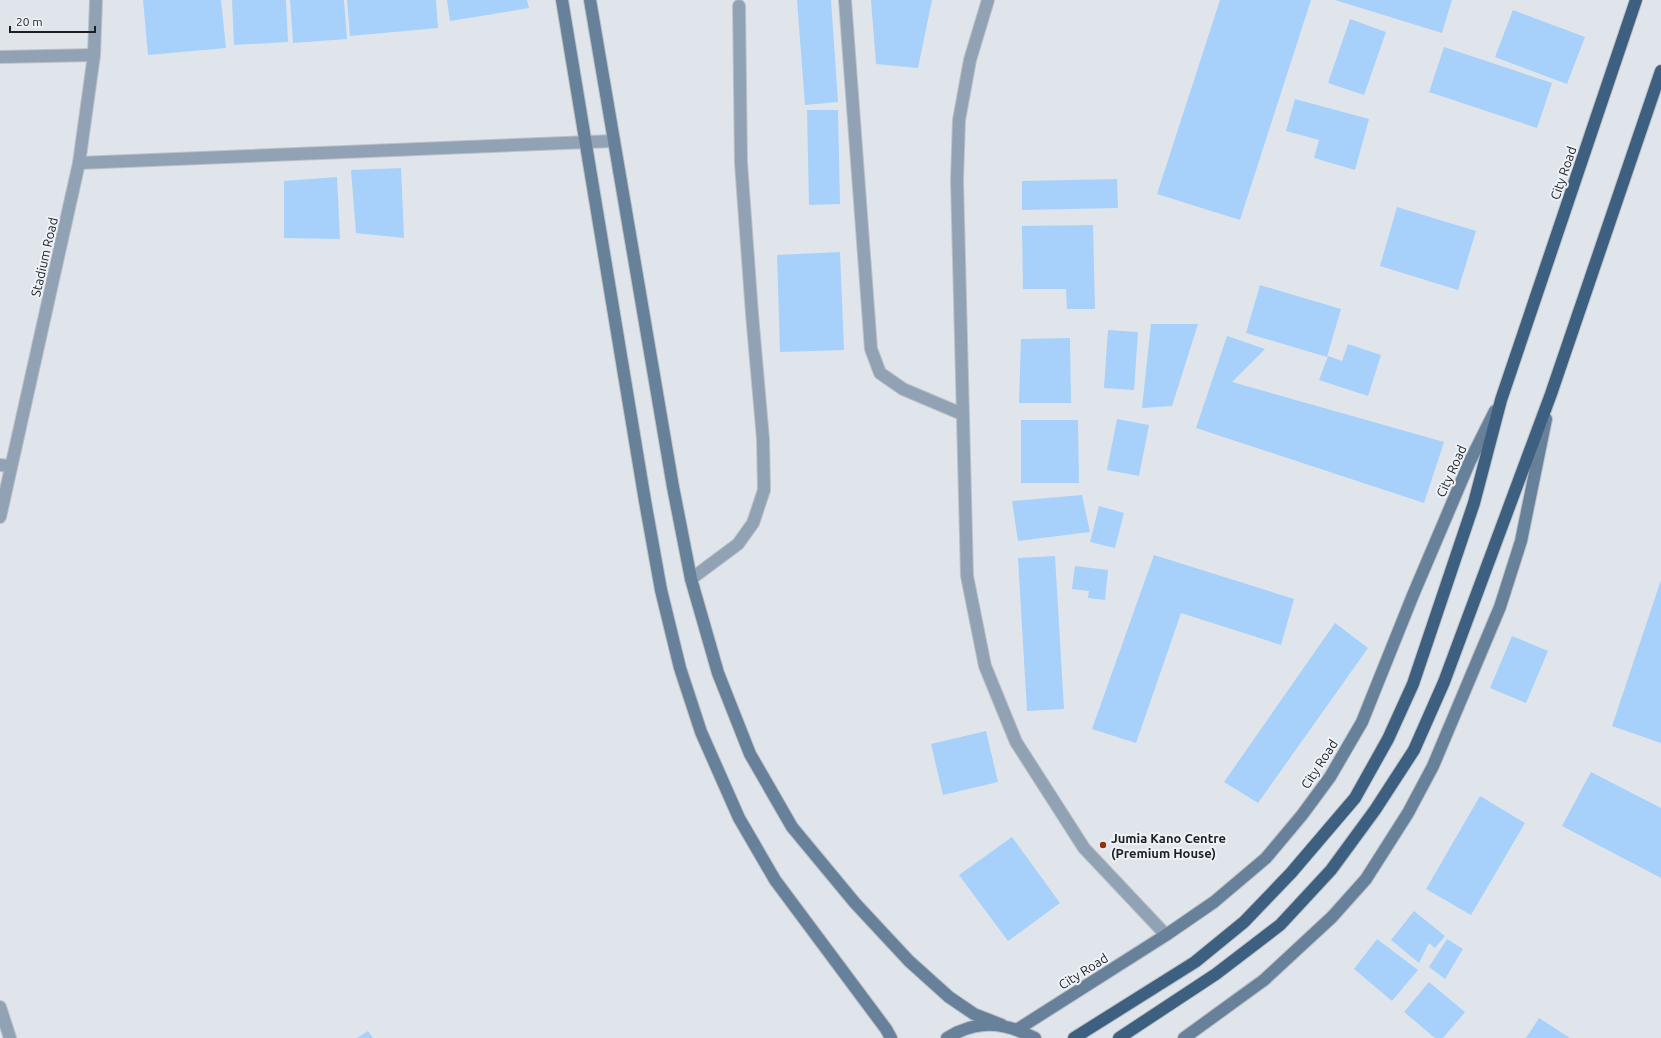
<svg xmlns="http://www.w3.org/2000/svg" width="1661" height="1038" font-family="Ubuntu,sans-serif">
	<style>
		.building { fill: #a7d1fa }
		.lines { fill: none; stroke-linecap: round; stroke-linejoin: round }
		.service-casing { stroke: #bcc1c7; stroke-width: 14 }
		.minor-casing { stroke: #bcc1c7; stroke-width: 14 }
		.tertiary-casing { stroke: #bcc1c7; stroke-width: 14 }
		.secondary-casing { stroke: #bcc1c7; stroke-width: 14 }
		.trunk-casing { stroke: #bcc1c7; stroke-width: 14 }
		.service { stroke: #90a2b4; stroke-width: 12 }
		.minor { stroke: #90a2b4; stroke-width: 12 }
		.tertiary { stroke: #90a2b4; stroke-width: 12 }
		.secondary { stroke: #67819b; stroke-width: 12 }
		.trunk { stroke: #3d6081; stroke-width: 12 }
		.poi-dot { fill: #973109; stroke: #edf2f8; stroke-width: 1.5 }
		.labels { text-anchor: middle; dominant-baseline: central; stroke-width: 4; stroke-linejoin: round; paint-order: stroke }
		.street-label { font-size: 13px; fill: #1d1f21; stroke: #edf2f8 }
		.poi-label { font-size: 13px; font-weight: bold; fill: #1d1f21; stroke: #edf2f8; text-anchor: start }
	</style>
	<rect width="100%" height="100%" fill="#dfe5eb"/>
	<path class="building" d="M143 0H221L226 48 148 55Z
		M232 0H286L288 42 234 45Z
		M290 0H344L347 39 293 43Z
		M347 0H436L438 28 350 36Z
		M447 0H527L529 8 450 21Z
		M797 0H831L838 102 805 105Z
		M871 0H932L918 68 876 64Z
		M1220 0H1311L1240 220 1157 194Z
		M1335 0H1452L1442 33Z
		M1513 10 1585 37 1567 84 1495 57Z
		M1350 19 1386 32 1364 95 1328 83Z
		M1444 47 1552 83 1537 128 1429 92Z
		M1295 99 1369 119 1355 170 1314 158 1319 140 1286 131Z
		M807 110H838L840 204 809 205Z
		M401 168 404 238 356 233 351 170Z
		M337 177 340 239 284 238V181Z
		M1117 179 1118 208 1022 210V181Z
		M1397 207 1476 231 1458 290 1380 266Z
		M1093 225 1095 309H1067L1066 289H1023L1022 226Z
		M840 252 844 350 780 352 777 255Z
		M1260 285 1341 309 1327 357 1246 333Z
		M1151 324H1198L1172 406 1142 408Z
		M1108 330 1138 332 1134 390 1104 388Z
		M1227 336 1265 349 1232 382 1444 442 1424 503 1196 428Z
		M1070 338 1071 403H1019L1021 339Z
		M1348 344 1381 355 1368 396 1319 380 1328 356 1342 361Z
		M1117 419 1149 425 1139 476 1107 470Z
		M1021 420H1078L1079 483H1021Z
		M1082 495 1090 532 1018 541 1012 501Z
		M1099 506 1124 513 1115 548 1090 542Z
		M1154 555 1294 599 1281 645 1181 613 1136 743 1092 729Z
		M1055 556 1064 709 1027 711 1018 558Z
		M1075 566 1108 570 1105 600 1088 598 1089 591 1072 589Z
		M1661 580V743L1612 726Z
		M1335 623 1368 648 1258 803 1224 782Z
		M1512 636 1548 651 1526 703 1490 688Z
		M986 731 998 782 943 795 931 744Z
		M1591 772 1661 808V878L1562 826Z
		M1480 796 1525 823 1471 915 1426 889Z
		M1012 837 1060 903 1008 941 959 875Z
		M1414 911 1445 936 1435 948 1429 943 1419 963 1391 940Z
		M1377 939 1418 970 1392 1001 1354 969Z
		M1447 939 1463 949 1445 979 1429 967Z
		M1429 982 1465 1012 1443 1038H1435L1404 1012Z
		M1539 1018 1570 1038H1526Z
		M368 1031 373 1038H357Z"/>
	<g class="lines">
		<g class="service-casing">
			<path id="service" d="M691 579 738 544 753 523 764 490 763 439 752 314 741 163 739 6"/>
		</g>
		<g class="minor-casing">
			<path id="minor" d="M845 0 871 349 880 373 903 389 962 414
				M988 0 970 60 959 120 957 180 967 576 985 666 1016 742 1084 848 1166 935
				M0 57 94 55
				M79 163 614 141
				M0 465 11 466"/>
		</g>
		<g class="tertiary-casing">
			<path id="tertiary" d="M0 517 79 163 94 55 96 0
				M0 1007 10 1038"/>
		</g>
		<g class="secondary-casing">
			<path id="secondary" d="M562 0 645 501 661 590 680 668 701 732 739 818 775 880 886 1029 891 1038
				M590 0 673 487 691 579 718 673 750 754 792 827 855 903 909 961 949 997 974 1014 1002 1025
				M1018 1029 1166 935 1214 902 1266 858 1302 815 1330 777 1362 722 1413 595 1470 461 1495 411
				M947 1038C978 1019 1004 1022 1035 1038
				M1184 1038 1264 980 1332 917 1366 879 1408 813 1433 766 1500 607 1521 541 1546 419"/>
		</g>
		<g class="trunk-casing">
			<path id="trunk" d="M1074 1038 1195 962 1244 922 1291 873 1355 798 1388 739 1413 684 1474 503 1501 400 1636 0
				M1119 1038 1216 974 1280 925 1331 870 1375 810 1414 750 1444 682 1551 394 1661 71"/>
		</g>
		<use href="#service" class="service"/>
		<use href="#minor" class="minor"/>
		<use href="#tertiary" class="tertiary"/>
		<use href="#secondary" class="secondary"/>
		<use href="#trunk" class="trunk"/>
	</g>
	<circle class="poi-dot" cx="1103" cy="845" r="4"/>
	<g class="labels">
		<g class="street-label">
			<text transform="translate(1563 173) rotate(-71)">City Road</text>
			<text transform="translate(44 257) rotate(-77)">Stadium Road</text>
			<text transform="translate(1451 471) rotate(-66)">City Road</text>
			<text transform="translate(1319 764) rotate(-57)">City Road</text>
			<text transform="translate(1083 971) rotate(-32)">City Road</text>
		</g>
		<g class="poi-label">
			<text x="1111" y="838">Jumia Kano Centre<tspan x="1111" dy="15">(Premium House)</tspan></text>
		</g>
	</g>
	<path d="M10 26v6h85v-6" fill="none" stroke="#1d1f21" stroke-width="2"/>
	<text x="16" y="26" font-size="12" fill="#1d1f21" stroke="#edf2f8" stroke-width="3" paint-order="stroke">20 m</text>
</svg>
